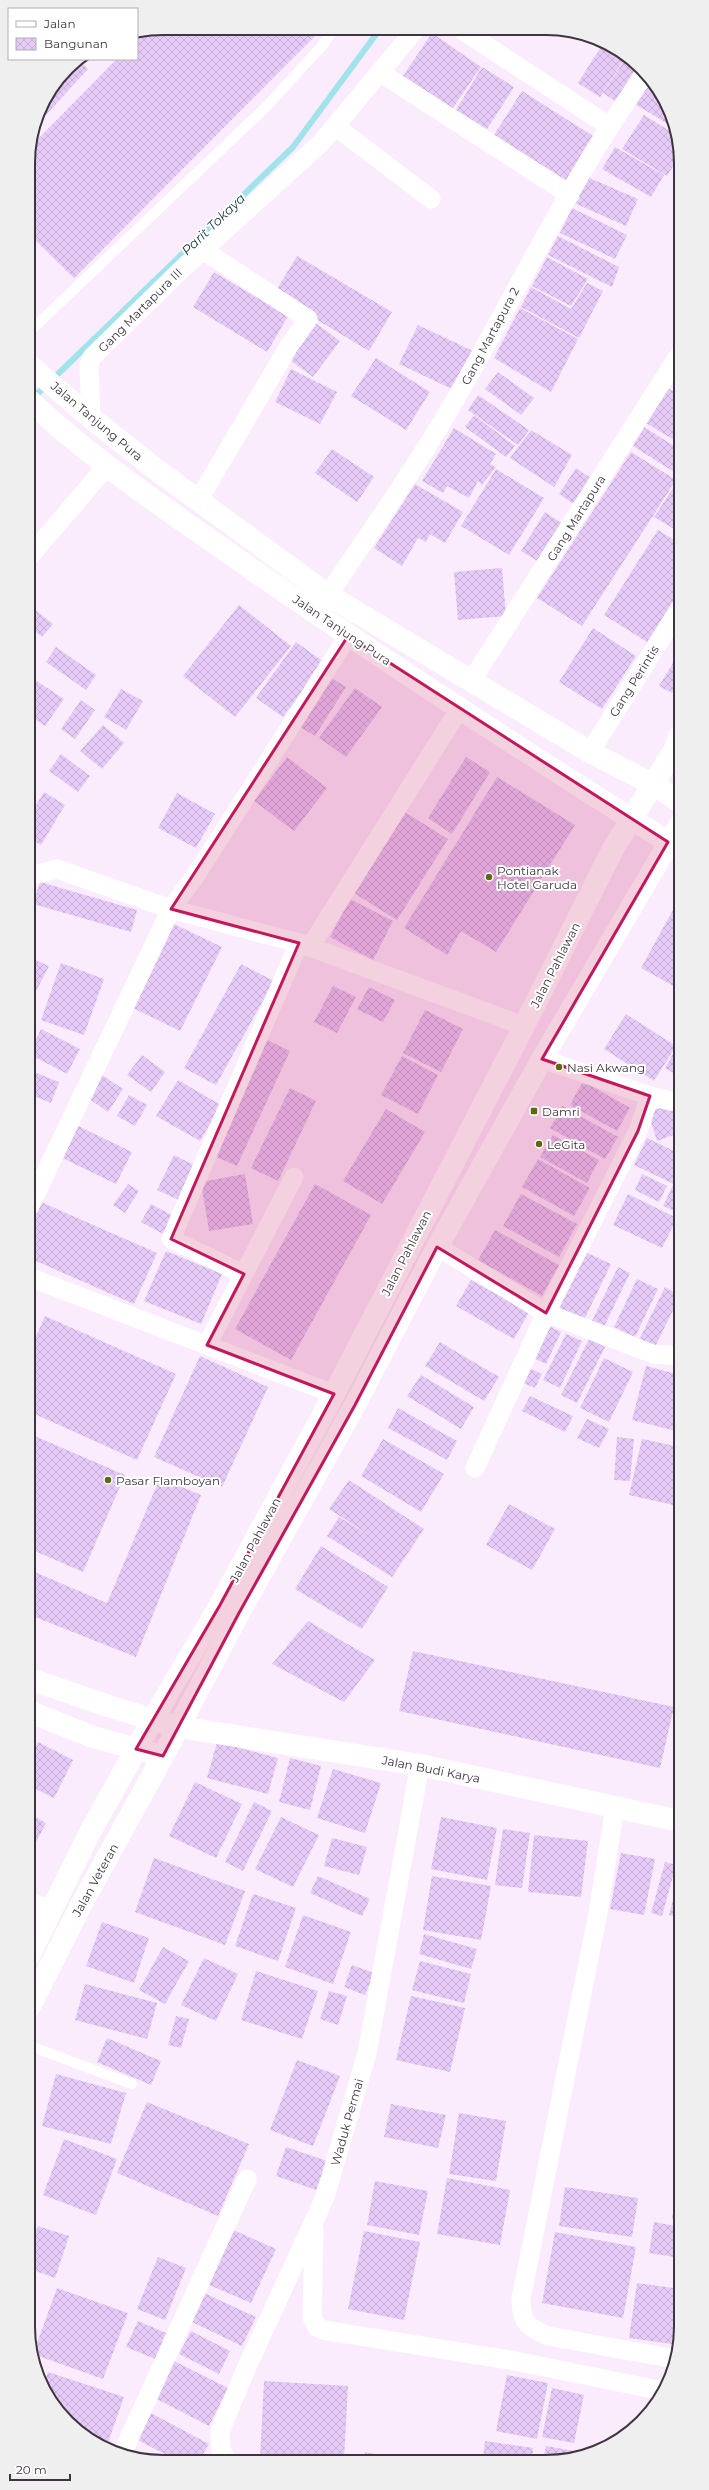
<svg xmlns="http://www.w3.org/2000/svg" width="709" height="2490" font-family="Montserrat,sans-serif">
	<style>
		.lines { fill: none; stroke-linecap: round; stroke-linejoin: round }
		.stream { stroke: #a0e3ea; stroke-width: 6 }
		.building { fill: url(#building-cross-hatch) }
		.lane { stroke: #fff; stroke-width: 10 }
		.street { stroke: #fff; stroke-width: 19 }
		.secondary { stroke: #fff; stroke-width: 22 }
		.highway { stroke: #fff; stroke-width: 22 }
		.marked { fill: #c2185b; fill-opacity: 0.2; stroke: #c2185b; stroke-width: 3; stroke-linejoin: round }
		.poi-dot { fill: #5d6910; stroke: #fff; stroke-width: 1.5 }
		.labels { text-anchor: middle; dominant-baseline: central; stroke-width: 4; stroke-linejoin: round; paint-order: stroke }
		.street-label { font-size: 12px; fill: #3e3540; stroke: #fff }
		.poi-label { font-size: 12px; fill: #3e3540; stroke: #fff; text-anchor: start }
		.water-label { font-size: 13px; font-style: italic; fill: #133438; stroke: #fff }
		.rim { fill: none; stroke: #3e3540; stroke-width: 2 }
	</style>
	<defs>
		<pattern id="building-cross-hatch" width="8" height="8" patternUnits="userSpaceOnUse"><rect width="8" height="8" fill="#e6caf7"/><path d="M0 0l8 8M0 8l8-8" fill="none" stroke="#c6aed5"/></pattern>
	</defs>
	<rect width="100%" height="100%" fill="#fbecfd"/>
	<g class="lines">
		<path class="stream" d="M32 399 293 147 380 29"/>
	</g>
	<path class="building" d="M163 28 322 29 74 278 28 233 30 147 117 59H137V39L144 32Z
		M432 33 481 67 452 109 403 76Z
		M604 42 613 46 626 56 600 97 578 83Z
		M627 56 638 65 615 101 603 93Z
		M79 60 88 69 34 128 38 111 68 67Z
		M482 67 514 87 487 129 456 110Z
		M646 87 664 99 676 129 635 104Z
		M522 91 593 136 566 180 494 135Z
		M644 115 678 136V158L667 176 622 149Z
		M615 147 664 175 651 197 602 169Z
		M585 176 638 199 626 226 572 202Z
		M572 208 627 235 615 259 560 233Z
		M558 236 619 267 612 287 548 255Z
		M297 256 392 312 369 351 274 294Z
		M547 257 588 279 571 306 532 286Z
		M214 272 288 316 267 352 193 307Z
		M587 283 603 291 579 338 521 307 531 287 571 309Z
		M520 308 578 339 551 392 494 358Z
		M313 321 340 341 313 377 286 357Z
		M418 325 473 351 454 390 399 364Z
		M376 358 430 392 406 430 351 396Z
		M291 369 337 392 320 424 275 402Z
		M498 372 534 398 521 415 485 389Z
		M668 388 679 395V443L646 423Z
		M478 395 529 430 518 445 468 410Z
		M474 415 515 446 506 457 465 427Z
		M644 427 679 449V470L677 474 633 446Z
		M454 428 496 454 490 464 496 467 482 485 478 481 469 498 447 486 443 493 422 481Z
		M531 430 572 455 554 487 510 458Z
		M332 449 374 477 357 502 315 473Z
		M631 452 676 480 582 626 537 598Z
		M576 468 591 478 574 504 559 494Z
		M496 469 544 498 509 555 461 526Z
		M677 482 679 484V532L654 517Z
		M415 484 463 512 445 543 430 534 426 542 418 538 402 566 374 548Z
		M545 512 563 524 539 562 521 551Z
		M658 530 679 543V592L647 642 604 615Z
		M502 568 506 616 458 620 454 572Z
		M29 605 53 624 42 637 29 626Z
		M239 605 291 646 235 717 183 676Z
		M593 628 636 656 602 709 559 682Z
		M296 642 324 662 283 717 256 698Z
		M56 647 96 675 86 690 46 662Z
		M676 658 679 660V681L672 693 659 686Z
		M29 676 64 699 45 726 29 715Z
		M328 676 346 687 315 736 297 725Z
		M355 688 382 707 346 757 319 738Z
		M121 689 143 701 126 730 104 717Z
		M81 700 95 710 75 739 61 729Z
		M103 725 124 743 102 769 80 751Z
		M29 730 36 735 29 744Z
		M61 754 90 776 78 792 49 771Z
		M287 757 327 788 294 831 254 801Z
		M466 757 490 772 452 834 428 818Z
		M497 777 575 825 496 952 461 931 447 955 404 928Z
		M44 792 65 805 41 845 29 838V817Z
		M177 793 215 814 196 848 158 828Z
		M403 811 448 839 397 920 352 892Z
		M40 882 137 910 131 932 33 904Z
		M350 899 393 921 373 960 330 937Z
		M679 899V989L641 968Z
		M174 924 222 947 180 1031 133 1008Z
		M29 957 49 966 31 1001 29 1000Z
		M61 963 104 979 84 1035 41 1020Z
		M241 964 274 981 216 1085 184 1068Z
		M333 986 356 997 337 1033 314 1022Z
		M369 987 395 1000 383 1022 357 1009Z
		M425 1010 463 1029 441 1072 403 1053Z
		M626 1014 676 1046 654 1081 604 1049Z
		M41 1029 80 1049 67 1074 29 1054Z
		M265 1039 290 1051 237 1166 212 1155Z
		M679 1043V1076L665 1068Z
		M142 1055 165 1072 151 1092 127 1075Z
		M402 1056 438 1075 418 1114 381 1095Z
		M29 1070 59 1082 51 1103 29 1094Z
		M102 1075 123 1089 108 1112 88 1098Z
		M178 1080 221 1105 200 1141 156 1116Z
		M583 1081 630 1108 617 1131 570 1105Z
		M290 1088 316 1101 278 1181 251 1168Z
		M129 1095 147 1105 135 1126 117 1116Z
		M673 1104 679 1125V1133L657 1141 648 1112Z
		M562 1106 618 1137 605 1159 550 1128Z
		M386 1109 425 1132 382 1204 343 1181Z
		M72 1123 132 1152 116 1184 56 1155Z
		M553 1135 599 1160 587 1183 540 1157Z
		M647 1138 680 1154V1187L634 1165Z
		M174 1155 196 1166 179 1200 157 1190Z
		M538 1159 590 1188 574 1216 522 1187Z
		M245 1174 253 1224 209 1231 201 1182Z
		M642 1174 667 1186 659 1202 635 1190Z
		M128 1184 139 1191 125 1213 113 1205Z
		M315 1184 371 1215 291 1360 235 1329Z
		M673 1185 680 1188 679 1213 663 1206Z
		M521 1194 577 1224 559 1257 503 1226Z
		M628 1194 677 1218 662 1248 613 1225Z
		M41 1202 157 1253 134 1304 29 1258V1228Z
		M151 1204 175 1217 165 1235 141 1222Z
		M495 1230 559 1265 542 1296 478 1260Z
		M166 1251 222 1274 201 1324 144 1301Z
		M583 1251 611 1264 584 1320 556 1307Z
		M618 1267 630 1273 602 1331 590 1325Z
		M637 1279 658 1289 635 1337 614 1327Z
		M471 1280 529 1312 514 1339 456 1306Z
		M665 1287 680 1296 655 1347 639 1340Z
		M45 1316 176 1374 137 1460 30 1412V1350Z
		M545 1324 561 1332 546 1364 529 1356Z
		M566 1334 582 1341 560 1388 543 1380Z
		M589 1339 605 1347 577 1403 561 1395Z
		M440 1342 499 1377 484 1401 425 1366Z
		M200 1356 268 1387 222 1487 154 1457Z
		M604 1358 633 1372 609 1422 580 1408Z
		M525 1366 542 1374 535 1388 519 1381Z
		M646 1366 680 1375V1432L632 1420Z
		M421 1375 474 1407 461 1429 407 1396Z
		M530 1396 573 1416 565 1432 522 1411Z
		M398 1408 457 1441 447 1460 388 1428Z
		M587 1419 609 1429 599 1448 577 1438Z
		M30 1434 125 1475 83 1572 30 1549Z
		M617 1437 634 1439 630 1481 614 1480Z
		M383 1439 444 1474 421 1512 361 1476Z
		M642 1439 680 1447 678 1506 629 1495Z
		M160 1478 201 1495 136 1657 30 1615V1570L107 1603Z
		M349 1480 424 1529 392 1577 327 1536 339 1517 372 1537 329 1509Z
		M509 1504 555 1529 532 1570 486 1545Z
		M321 1546 388 1587 362 1629 295 1589Z
		M308 1621 375 1660 344 1702 272 1664Z
		M413 1651 674 1707 660 1768 399 1711Z
		M38 1742 73 1760 54 1798 30 1786V1757Z
		M217 1742 278 1758 268 1794 207 1778Z
		M290 1758 321 1766 310 1810 279 1802Z
		M333 1769 381 1783 365 1833 317 1818Z
		M195 1782 242 1804 216 1858 169 1836Z
		M254 1802 272 1811 243 1871 225 1862Z
		M30 1814 46 1823 32 1850 30 1849Z
		M281 1817 319 1835 293 1887 255 1869Z
		M441 1817 497 1828 487 1880 431 1869Z
		M503 1829 530 1833 522 1888 495 1885Z
		M534 1835 588 1841 581 1897 528 1892Z
		M332 1838 367 1847 359 1875 324 1866Z
		M621 1853 655 1859 644 1915 610 1909Z
		M154 1858 245 1891 225 1945 135 1912Z
		M665 1862 676 1865 662 1916 651 1913Z
		M680 1873V1918L669 1915Z
		M318 1876 370 1899 362 1916 310 1893Z
		M432 1876 491 1886 481 1940 423 1930Z
		M253 1894 296 1908 278 1961 235 1946Z
		M303 1915 351 1932 333 1984 285 1967Z
		M102 1922 149 1938 134 1983 86 1966Z
		M424 1934 477 1949 471 1969 419 1954Z
		M163 1947 189 1961 165 2004 139 1990Z
		M204 1958 238 1974 216 2021 181 2005Z
		M420 1961 471 1974 464 2003 412 1990Z
		M352 1965 374 1973 365 1995 344 1987Z
		M256 1971 318 1991 302 2039 241 2020Z
		M85 1984 157 2003 147 2039 75 2020Z
		M329 1991 347 1996 338 2025 320 2019Z
		M411 1996 465 2008 450 2072 396 2060Z
		M176 2016 189 2019 181 2048 168 2045Z
		M107 2038 161 2061 151 2085 97 2062Z
		M297 2060 340 2076 313 2146 270 2130Z
		M56 2074 126 2093 111 2144 42 2126Z
		M147 2102 249 2144 218 2216 117 2173Z
		M391 2104 446 2115 438 2148 384 2137Z
		M459 2113 506 2121 496 2181 449 2174Z
		M64 2139 117 2159 96 2215 43 2195Z
		M286 2147 327 2161 316 2190 276 2176Z
		M447 2178 510 2190 500 2245 437 2234Z
		M375 2181 428 2191 419 2235 367 2225Z
		M565 2187 638 2198 632 2237 559 2226Z
		M676 2192H681V2220L672 2219Z
		M654 2222 681 2227V2258L649 2253Z
		M38 2226 69 2236 55 2278 30 2269V2246Z
		M231 2229 276 2249 251 2303 207 2284Z
		M364 2231 420 2242 404 2320 348 2309Z
		M555 2232 636 2247 623 2318 542 2303Z
		M158 2257 186 2268 165 2320 137 2309Z
		M637 2283 681 2289V2336L679 2345 629 2338Z
		M57 2288 128 2313 103 2379 33 2354Z
		M204 2293 256 2317 242 2346 190 2321Z
		M138 2321 166 2333 155 2359 126 2347Z
		M191 2331 230 2351 219 2374 179 2354Z
		M174 2361 228 2388 209 2426 155 2398Z
		M48 2372 124 2397 107 2445 93 2441 68 2423 46 2394 43 2387Z
		M507 2375 548 2383 537 2439 496 2431Z
		M264 2381 348 2386 344 2459H260Z
		M552 2388 584 2395 574 2443 542 2437Z
		M149 2412 209 2444 200 2459H174L134 2438Z
		M485 2441 533 2448 532 2459H483Z
		M546 2446 585 2453V2455L572 2459H543Z
		M365 2452 400 2459H364Z"/>
	<g class="lines">
		<path class="lane" d="M28 333 266 107 322 46 334 29
			M30 2046 132 2084"/>
		<path class="street" d="M462 30 609 126
			M381 73 570 195
			M335 126 431 199
			M91 418 89 365 92 357 183 268 321 143 415 30
			M198 501 289 346 308 319 203 250
			M29 557 107 466
			M328 595C374 526 423 458 463 386 521 283 573 177 641 80L648 76
			M472 680 679 355
			M590 752 679 610
			M29 876 57 869 171 909 299 943 524 1026
			M310 947 460 708
			M650 1096 679 1103
			M29 1208 171 909 196 875 348 636
			M438 1247 546 1313 653 1354 680 1356
			M244 1274 171 1239 299 943
			M29 1277 334 1394
			M207 1345 294 1177
			M475 1468 546 1313 638 1131 650 1096 542 1059
			M615 1807 598 1913 521 2299C521 2322 527 2327 548 2336L675 2359
			M30 1902 52 1910
			M314 2229 312 2317 317 2327 323 2330 515 2361 663 2391
			M122 2454 247 2179
			M226 2459 221 2450 220 2431 246 2369 325 2197 367 2053 420 1765"/>
		<path class="secondary" d="M30 1679 108 1706 179 1727 420 1765 680 1821
			M30 1712 93 1737 163 1756"/>
		<path class="highway" d="M28 364 91 418 158 471 328 595 590 752 652 784 679 801
			M29 400C98 465 178 517 256 572 391 665 529 755 668 842
			M30 1954 89 1834 153 1719 220 1605 334 1394 524 1026 613 849 675 749 679 737
			M30 2006 80 1907 163 1756 239 1613 355 1405 434 1253 542 1059 679 826"/>
	</g>
	<path class="marked" d="M348 636 668 842 542 1059 650 1096 638 1131 546 1313 437 1247 355 1405 239 1613 163 1756 136 1749 220 1605 334 1394 207 1345 244 1274 171 1239 299 943 171 909Z"/>
	<g class="poi-dot">
		<circle cx="489" cy="877" r="4"/>
		<circle cx="559" cy="1067" r="4"/>
		<rect x="530" y="1107" width="8" height="8" rx="2"/>
		<circle cx="539" cy="1144" r="4"/>
		<circle cx="108" cy="1480" r="4"/>
	</g>
	<g class="labels">
		<g class="street-label">
			<text transform="translate(140 310) rotate(-45)">Gang Martapura III</text>
			<text transform="translate(490 336) rotate(-62)">Gang Martapura 2</text>
			<text transform="translate(97 421) rotate(40)">Jalan Tanjung Pura</text>
			<text transform="translate(576 518) rotate(-58)">Gang Martapura</text>
			<text transform="translate(342 630) rotate(34)">Jalan Tanjung Pura</text>
			<text transform="translate(634 681) rotate(-58)">Gang Perintis</text>
			<text transform="translate(555 965) rotate(-63)">Jalan Pahlawan</text>
			<text transform="translate(406 1253) rotate(-63)">Jalan Pahlawan</text>
			<text transform="translate(255 1540) rotate(-62)">Jalan Pahlawan</text>
			<text transform="translate(431 1769) rotate(11)">Jalan Budi Karya</text>
			<text transform="translate(95 1880) rotate(-61)">Jalan Veteran</text>
			<text transform="translate(347 2122) rotate(-74)">Waduk Permai</text>
		</g>
		<g class="poi-label">
			<text x="497" y="870">Pontianak<tspan x="497" dy="14">Hotel Garuda</tspan></text>
			<text x="567" y="1067">Nasi Akwang</text>
			<text x="542" y="1111">Damri</text>
			<text x="547" y="1144">LeGita</text>
			<text x="116" y="1480">Pasar Flamboyan</text>
		</g>
		<g class="water-label">
			<text transform="translate(213 224) rotate(-44)">Parit Tokaya</text>
		</g>
	</g>
	<path d="M0 0H709V2490H0ZM163 35H546A128 128 0 0 1 674 163V2327A128 128 0 0 1 546 2455H163A128 128 0 0 1 35 2327V163A128 128 0 0 1 163 35Z" fill="#f0eff0" fill-rule="evenodd"/>
	<path class="rim" d="M163 35H546A128 128 0 0 1 674 163V2327A128 128 0 0 1 546 2455H163A128 128 0 0 1 35 2327V163A128 128 0 0 1 163 35Z"/>
	<rect x="8" y="8" width="130" height="52" fill="#ffffff" stroke="#b2aeb3"/>
	<rect x="16" y="21" width="20" height="6" fill="#ffffff" stroke="#b2aeb3"/>
	<text x="44" y="28" font-size="12" fill="#3e3540">Jalan</text>
	<rect x="16" y="38" width="20" height="12" fill="url(#building-cross-hatch)" stroke="#b2aeb3"/>
	<text x="44" y="48" font-size="12" fill="#3e3540">Bangunan</text>
	<path d="M10 2474v6h60v-6" fill="none" stroke="#3e3540" stroke-width="2"/>
	<text x="16" y="2474" font-size="12" fill="#3e3540" stroke="#ffffff" stroke-width="3" paint-order="stroke">20 m</text>
</svg>
